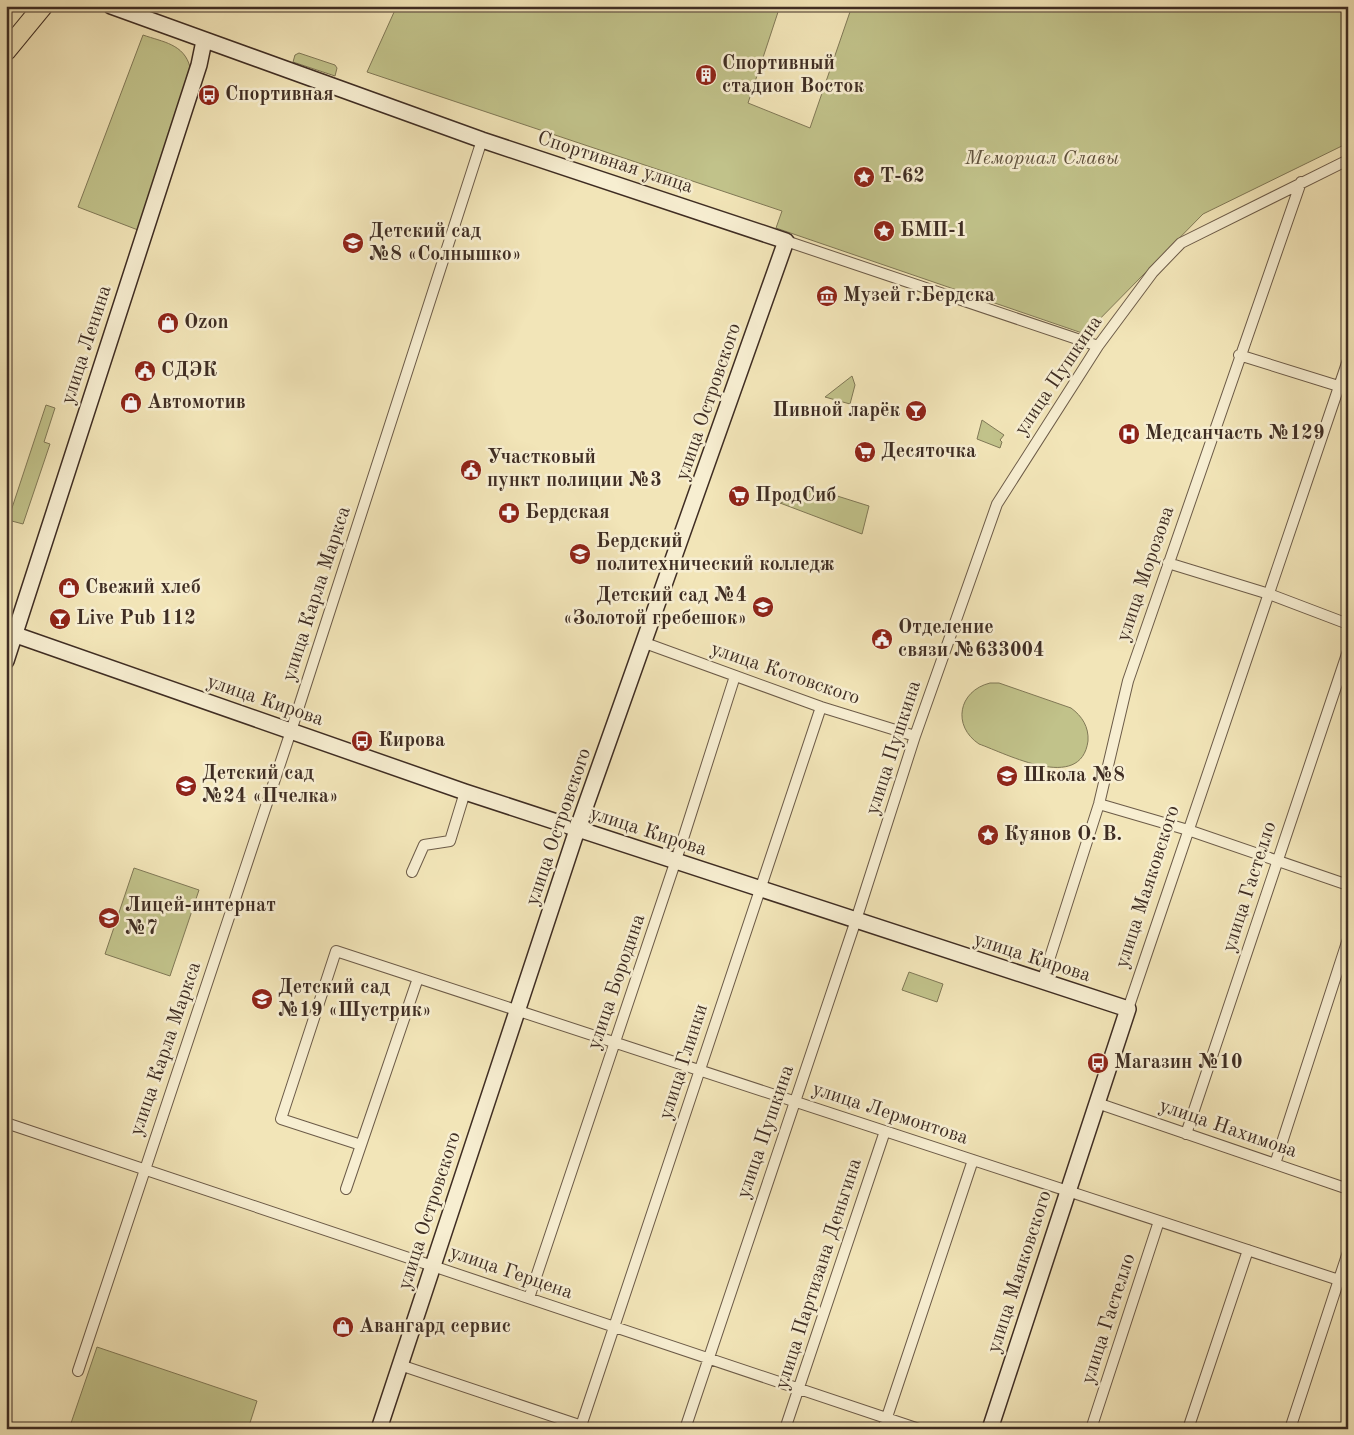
<svg xmlns="http://www.w3.org/2000/svg" width="1354" height="1435" font-family="'Old Standard TT',serif">
	<style>
		.green { fill: #c1c28a; stroke: #807856 }
		.lines { fill: none; stroke-linecap: round; stroke-linejoin: round }
		.street-casing { stroke: #6c5b48; stroke-width: 12 }
		.secondary-casing { stroke: #3f2d23; stroke-width: 18 }
		.highway-casing { stroke: #3f2d23; stroke-width: 21 }
		.street { stroke: #f7eed1; stroke-width: 10 }
		.secondary { stroke: #f7eed1; stroke-width: 15 }
		.highway { stroke: #f2e5b8; stroke-width: 19 }
		.labels { text-anchor: middle; dominant-baseline: central; stroke-width: 5; stroke-linejoin: round; paint-order: stroke }
		.poi-label { font-size: 20px; font-weight: bold; fill: #3f2d23; stroke: #f7eed1; text-anchor: start }
		.park-label { font-size: 20px; font-style: italic; fill: #60523d; stroke: #f7eed1 }
		.street-label { font-size: 20px; fill: #3f2d23; stroke: #f7eed1 }
	</style>
	<rect width="100%" height="100%" fill="#f2e5b8"/>
	<filter id="stains"><feTurbulence type="fractalNoise" baseFrequency=".004" numOctaves="4"/><feColorMatrix values="0 0 0 0 .2 0 0 0 0 .09 0 0 0 0 .02 0 0 0 .5 -.17"/></filter>
	<radialGradient id="worn" r=".72"><stop offset=".6" stop-color="#630" stop-opacity="0"/><stop offset="1" stop-color="#630" stop-opacity=".3"/></radialGradient>
	<path class="green" d="M383 6H780L748 103 810 128 852 6H1348V143L1203 214 1085 334 776 228 782 211 367 72 395 10H386Z
		M143 35C163 42 184 44 190 67L138 230 78 207Z
		M299 53 335 65 337 68 335 76 293 62 295 55Z
		M852 376 855 385 850 404 825 397Z
		M46 405 55 408 44 442 50 444 23 524 8 520Z
		M982 420 1004 435 1000 440 1002 442 1000 448 977 439Z
		M815 489 869 506 862 534 780 503Z
		M990 683H999L1071 708C1082 716 1089 727 1088 741 1081 793 1007 754 979 744 952 726 958 691 990 683Z
		M134 868 199 890 170 976 105 954Z
		M909 972 943 984 937 1002 902 990Z
		M97 1347 257 1401 248 1429H69Z"/>
	<g class="lines">
		<g class="street-casing">
			<path id="street" d="M786 241 1098 346
				M1239 355 1348 389
				M1168 563 1269 594 1348 624
				M645 643 821 707 915 736
				M1099 804 1188 830 1348 885
				M412 872 424 845 450 841 465 792
				M1042 982 1099 804 1128 681 1301 182
				M1128 1009 1348 360
				M1097 1103 1348 1189
				M6 1123 919 1429
				M1186 1134 1348 651
				M361 1145 281 1119 336 951 1348 1283
				M1275 1164 1348 939
				M346 1189 418 978
				M529 1298 682 842 735 676
				M400 1365 582 1426
				M78 1371 291 731 482 140
				M580 1429 821 707
				M685 1429 856 920 915 736 997 504 1098 346 1153 272 1181 243 1348 160
				M785 1429 885 1131
				M883 1429 973 1160
				M1091 1429 1159 1221
				M1188 1429 1248 1250
				M1290 1429 1348 1252"/>
		</g>
		<g class="secondary-casing">
			<path id="secondary" d="M111 6 482 140 786 241 577 830 379 1429
				M16 635 465 792 1128 1009 990 1429
				M6 661 199 65 204 41"/>
		</g>
		<g class="highway-casing">
			<path id="highway" d="M6 51 43 6"/>
		</g>
		<use href="#street" class="street"/>
		<use href="#secondary" class="secondary"/>
		<use href="#highway" class="highway"/>
	</g>
	<defs>
		<g id="building-disc" transform="scale(1.125)"><circle r="9.5" fill="#8f2418" stroke="#f7eed1"/><path d="M-4-6H4V6H1V3H-1V6H-4ZM-2.5-4.3h1.7v1.8h-1.7ZM.8-4.3h1.7v1.8H.8ZM-2.5-1h1.7V.8h-1.7ZM.8-1h1.7V.8H.8Z" fill="#fff"/></g>
		<g id="bus-disc" transform="scale(1.125)"><circle r="9.5" fill="#8f2418" stroke="#f7eed1"/><path d="M-5-6H5V4H4V6H2V4H-2V6H-4V4H-5ZM-3.5-4V0h7V-4ZM-3.5 1.2v1.5H-2V1.2ZM2 1.2v1.5H3.5V1.2Z" fill="#fff"/></g>
		<g id="sight-disc" transform="scale(1.125)"><circle r="9.5" fill="#8f2418" stroke="#f7eed1"/><path d="M0-6L1.8-2.2L6-1.7L2.9 1.2L3.7 5.4L0 3.3L-3.7 5.4L-2.9 1.2L-6-1.7L-1.8-2.2Z" fill="#fff"/></g>
		<g id="school-disc" transform="scale(1.125)"><circle r="9.5" fill="#8f2418" stroke="#f7eed1"/><path d="M0-5L7-2L0 1L-7-2ZM-4 1L0 2.5L4 1V4Q0 6-4 4Z" fill="#fff"/></g>
		<g id="museum-disc" transform="scale(1.125)"><circle r="9.5" fill="#8f2418" stroke="#f7eed1"/><path d="M0-6L6-3V-2H-6V-3ZM-5-1h2V3h-2ZM-1-1h2V3h-2ZM3-1h2V3H3ZM-6 4H6V6H-6Z" fill="#fff"/></g>
		<g id="shop-disc" transform="scale(1.125)"><circle r="9.5" fill="#8f2418" stroke="#f7eed1"/><path d="M-5-2.5h2.3a2.7 3.5 0 0 1 5.4 0H5L5.5 6h-11ZM-1.5-2.5h3a1.5 2.3 0 0 0-3 0Z" fill="#fff"/></g>
		<g id="civic-disc" transform="scale(1.125)"><circle r="9.5" fill="#8f2418" stroke="#f7eed1"/><path d="M-.6-6.5H3V-4.5H.6V-3L4-1V1h2V6H-6V1h2V-1L-.6-3ZM-1.2 2.5V6h2.4V2.5Z" fill="#fff"/></g>
		<g id="bar-disc" transform="scale(1.125)"><circle r="9.5" fill="#8f2418" stroke="#f7eed1"/><path d="M-6-5H6L.8 .8V4.5H3.5V6h-7V4.5H-.8V.8Z" fill="#fff"/></g>
		<g id="hospital-disc" transform="scale(1.125)"><circle r="9.5" fill="#8f2418" stroke="#f7eed1"/><path d="M-5-5h3v3.5h4V-5h3V5h-3V1.5h-4V5h-3Z" fill="#fff"/></g>
		<g id="supermarket-disc" transform="scale(1.125)"><circle r="9.5" fill="#8f2418" stroke="#f7eed1"/><path d="M-6-5.5h2.5l.6 2H6L4.5 2H-2.5L-4.4-4H-6ZM-1.5 3.2a1.3 1.3 0 1 0 .1 0ZM3 3.2a1.3 1.3 0 1 0 .1 0Z" fill="#fff"/></g>
		<g id="pharmacy-disc" transform="scale(1.125)"><circle r="9.5" fill="#8f2418" stroke="#f7eed1"/><path d="M-2-6h4v4h4v4h-4v4h-4v-4h-4v-4h4Z" fill="#fff"/></g>
		<g id="university-disc" transform="scale(1.125)"><circle r="9.5" fill="#8f2418" stroke="#f7eed1"/><path d="M0-5L7-2L0 1L-7-2ZM-4 1L0 2.5L4 1V4Q0 6-4 4Z" fill="#fff"/></g>
	</defs>
	<g fill-rule="evenodd">
		<use href="#building-disc" x="706" y="75"/>
		<use href="#bus-disc" x="209" y="95"/>
		<use href="#sight-disc" x="864" y="177"/>
		<use href="#sight-disc" x="884" y="231"/>
		<use href="#school-disc" x="353" y="243"/>
		<use href="#museum-disc" x="827" y="296"/>
		<use href="#shop-disc" x="168" y="323"/>
		<use href="#civic-disc" x="145" y="371"/>
		<use href="#shop-disc" x="131" y="403"/>
		<use href="#bar-disc" x="916" y="411"/>
		<use href="#hospital-disc" x="1129" y="434"/>
		<use href="#supermarket-disc" x="865" y="452"/>
		<use href="#civic-disc" x="471" y="470"/>
		<use href="#supermarket-disc" x="739" y="496"/>
		<use href="#pharmacy-disc" x="509" y="513"/>
		<use href="#university-disc" x="580" y="554"/>
		<use href="#shop-disc" x="69" y="588"/>
		<use href="#school-disc" x="763" y="607"/>
		<use href="#bar-disc" x="60" y="619"/>
		<use href="#civic-disc" x="882" y="639"/>
		<use href="#bus-disc" x="362" y="741"/>
		<use href="#school-disc" x="1007" y="776"/>
		<use href="#school-disc" x="186" y="786"/>
		<use href="#sight-disc" x="988" y="835"/>
		<use href="#school-disc" x="109" y="918"/>
		<use href="#school-disc" x="262" y="999"/>
		<use href="#bus-disc" x="1098" y="1063"/>
		<use href="#shop-disc" x="343" y="1327"/>
	</g>
	<g class="labels">
		<g class="poi-label">
			<text x="722" y="64">Спортивный<tspan x="722" dy="23">стадион Восток</tspan></text>
			<text x="225" y="95">Спортивная</text>
			<text x="880" y="177">Т-62</text>
			<text x="900" y="231">БМП-1</text>
			<text x="369" y="232">Детский сад<tspan x="369" dy="23">№8 «Солнышко»</tspan></text>
			<text x="843" y="296">Музей г.Бердска</text>
			<text x="184" y="323">Ozon</text>
			<text x="161" y="371">СДЭК</text>
			<text x="147" y="403">Автомотив</text>
			<text x="900" y="411" text-anchor="end">Пивной ларёк</text>
			<text x="1145" y="434">Медсанчасть №129</text>
			<text x="881" y="452">Десяточка</text>
			<text x="487" y="458">Участковый<tspan x="487" dy="23">пункт полиции №3</tspan></text>
			<text x="755" y="496">ПродСиб</text>
			<text x="525" y="513">Бердская</text>
			<text x="596" y="542">Бердский<tspan x="596" dy="23">политехнический колледж</tspan></text>
			<text x="85" y="588">Свежий хлеб</text>
			<text x="747" y="596" text-anchor="end">Детский сад №4<tspan x="747" dy="23">«Золотой гребешок»</tspan></text>
			<text x="76" y="619">Live Pub 112</text>
			<text x="898" y="628">Отделение<tspan x="898" dy="23">связи №633004</tspan></text>
			<text x="378" y="741">Кирова</text>
			<text x="202" y="774">Детский сад<tspan x="202" dy="23">№24 «Пчелка»</tspan></text>
			<text x="1023" y="776">Школа №8</text>
			<text x="1004" y="835">Куянов О. В.</text>
			<text x="125" y="906">Лицей-интернат<tspan x="125" dy="23">№7</tspan></text>
			<text x="278" y="988">Детский сад<tspan x="278" dy="23">№19 «Шустрик»</tspan></text>
			<text x="1114" y="1063">Магазин №10</text>
			<text x="359" y="1327">Авангард сервис</text>
		</g>
		<g class="park-label">
			<text x="1042" y="159">Мемориал Славы</text>
		</g>
		<g class="street-label">
			<text transform="translate(615 163) rotate(18)">Спортивная улица</text>
			<text transform="translate(87 345) rotate(-72)">улица Ленина</text>
			<text transform="translate(1059 376) rotate(-56)">улица Пушкина</text>
			<text transform="translate(709 402) rotate(-71)">улица Островского</text>
			<text transform="translate(1146 574) rotate(-71)">улица Морозова</text>
			<text transform="translate(317 594) rotate(-72)">улица Карла Маркса</text>
			<text transform="translate(785 674) rotate(19)">улица Котовского</text>
			<text transform="translate(265 701) rotate(19)">улица Кирова</text>
			<text transform="translate(894 748) rotate(-72)">улица Пушкина</text>
			<text transform="translate(559 827) rotate(-71)">улица Островского</text>
			<text transform="translate(648 832) rotate(18)">улица Кирова</text>
			<text transform="translate(1148 887) rotate(-72)">улица Маяковского</text>
			<text transform="translate(1250 887) rotate(-72)">улица Гастелло</text>
			<text transform="translate(1032 958) rotate(18)">улица Кирова</text>
			<text transform="translate(617 982) rotate(-71)">улица Бородина</text>
			<text transform="translate(166 1049) rotate(-71)">улица Карла Маркса</text>
			<text transform="translate(684 1062) rotate(-72)">улица Глинки</text>
			<text transform="translate(890 1114) rotate(18)">улица Лермонтова</text>
			<text transform="translate(1228 1129) rotate(19)">улица Нахимова</text>
			<text transform="translate(766 1132) rotate(-71)">улица Пушкина</text>
			<text transform="translate(430 1211) rotate(-72)">улица Островского</text>
			<text transform="translate(1020 1272) rotate(-72)">улица Маяковского</text>
			<text transform="translate(511 1273) rotate(19)">улица Герцена</text>
			<text transform="translate(819 1274) rotate(-72)">улица Партизана Деньгина</text>
			<text transform="translate(1109 1319) rotate(-72)">улица Гастелло</text>
		</g>
	</g>
	<rect width="1354" height="1435" fill="none" stroke="#f2e5b8" stroke-width="25"/>
	<rect x="8" y="8" width="1339" height="1420" fill="none" stroke="#3f2d23" stroke-width="2.5"/>
	<rect x="12" y="12" width="1329" height="1410" fill="none" stroke="#3f2d23"/>
	<rect width="100%" height="100%" filter="url(#stains)"/>
	<rect width="100%" height="100%" fill="url(#worn)"/>
</svg>
